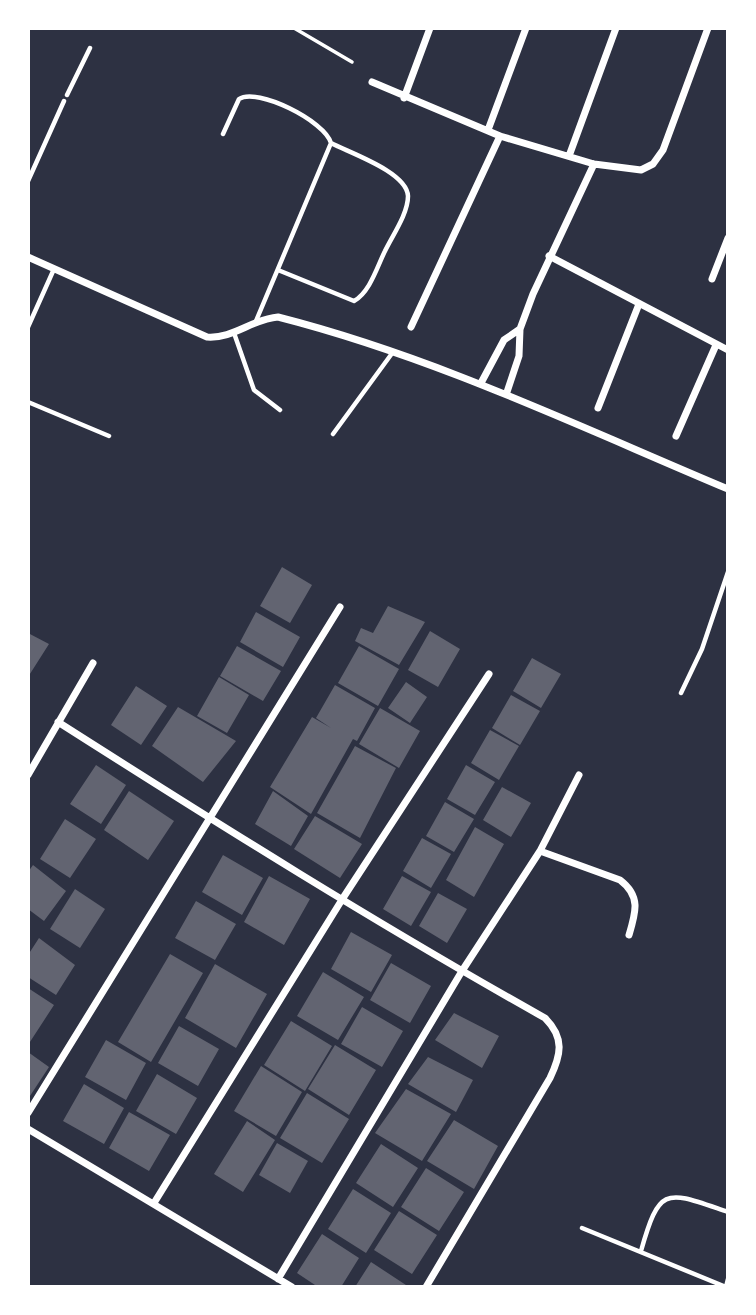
<svg xmlns="http://www.w3.org/2000/svg" width="756" height="1315" font-family="'Alegreya Sans',sans-serif">
	<style>
		.building { fill: #626471 }
		.lines { fill: none; stroke-linecap: round; stroke-linejoin: round }
		.path { stroke: #fff; stroke-width: 3.5 }
		.service { stroke: #fff; stroke-width: 4.5 }
		.minor { stroke: #fff; stroke-width: 7 }
	</style>
	<rect width="100%" height="100%" fill="#2d3142"/>
	<path class="building" d="M282 567 312 585 290 623 260 606Z
		M388 606 425 622 399 665 355 641 361 628 373 633Z
		M256 612 300 637 283 667 240 642Z
		M430 631 460 649 438 687 408 670Z
		M28 633 49 644 28 677Z
		M237 646 281 671 263 701 220 676Z
		M359 646 399 669 378 706 338 683Z
		M532 658 561 674 541 708 513 691Z
		M219 677 249 695 227 733 197 716Z
		M406 682 427 697 410 723 388 708Z
		M335 685 375 708 357 741 353 739 311 814 270 787 312 717 331 728 316 718Z
		M136 686 167 706 141 745 111 725Z
		M511 695 540 711 520 745 492 728Z
		M178 707 236 741 203 782 152 746Z
		M380 708 420 731 399 768 359 744Z
		M490 730 519 746 499 780 471 763Z
		M355 746 396 768 360 838 317 813Z
		M96 765 126 785 101 824 70 804Z
		M466 765 495 782 475 815 447 799Z
		M502 787 531 803 511 837 483 820Z
		M129 791 174 821 148 860 104 830Z
		M273 791 308 816 291 846 255 824Z
		M445 802 474 819 454 852 426 836Z
		M315 816 362 844 340 878 294 849Z
		M65 819 96 839 70 878 40 859Z
		M475 827 504 844 474 897 446 880Z
		M422 838 451 854 431 888 403 871Z
		M223 855 263 878 242 915 202 892Z
		M33 865 66 891 44 921 28 909V872Z
		M269 876 310 899 284 945 244 922Z
		M402 876 431 892 411 926 383 909Z
		M75 889 105 909 80 948 50 929Z
		M438 893 467 909 447 943 419 926Z
		M196 901 236 924 215 960 175 938Z
		M351 932 392 955 371 992 331 969Z
		M39 938 75 965 56 995 28 977V955Z
		M170 954 203 973 151 1062 118 1042Z
		M391 963 431 986 410 1023 370 1000Z
		M215 964 267 994 236 1048 185 1018Z
		M323 972 364 997 338 1040 297 1016Z
		M28 988 54 1005 28 1045Z
		M362 1007 403 1031 382 1067 341 1044Z
		M454 1013 499 1036 482 1068 435 1040Z
		M291 1021 332 1046 305 1091 264 1065Z
		M179 1026 219 1049 198 1086 158 1063Z
		M106 1040 146 1063 126 1100 85 1077Z
		M335 1045 376 1070 349 1115 308 1089Z
		M28 1052 49 1067 28 1099Z
		M428 1057 473 1080 456 1112 408 1084Z
		M261 1066 302 1092 276 1136 234 1111Z
		M157 1074 197 1098 176 1134 136 1111Z
		M84 1084 124 1108 104 1144 63 1121Z
		M406 1089 451 1114 422 1161 375 1133Z
		M307 1093 349 1119 322 1163 280 1138Z
		M129 1112 170 1135 149 1171 109 1148Z
		M454 1120 498 1146 474 1189 427 1161Z
		M247 1121 275 1140 243 1192 214 1174Z
		M277 1143 308 1161 290 1193 259 1175Z
		M381 1144 418 1168 393 1207 356 1183Z
		M426 1168 464 1192 439 1231 401 1207Z
		M353 1189 391 1213 366 1253 328 1229Z
		M399 1211 437 1235 412 1274 374 1250Z
		M322 1234 359 1258 341 1287H318L297 1273Z
		M371 1262 409 1287H355Z"/>
	<g class="lines">
		<path class="path" d="M294 28 352 62"/>
		<path class="service" d="M67 95 90 48
			M223 134 239 99C257 87 325 121 331 143L256 321
			M28 181 64 101
			M278 270 354 301C370 292 377 267 385 251 392 236 408 214 408 196 407 172 350 153 331 143
			M28 327 54 269
			M234 333 254 390 280 410
			M28 402 109 436
			M333 434 393 352
			M681 693 702 649 728 572
			M582 1228 726 1287
			M641 1251C660 1184 666 1191 728 1212
			M726 1287 728 1279"/>
		<path class="minor" d="M372 82 500 136 594 164 641 170 653 164 663 150 708 28
			M404 98 430 28
			M488 130 526 28
			M569 156 616 28
			M549 256 728 350
			M28 257 207 337C233 339 252 319 278 317 435 357 580 427 728 489
			M712 279 728 238
			M411 327 500 136
			M481 383 504 340 520 329
			M507 392 519 356 520 329 533 294 594 164
			M598 408 639 304
			M676 436 716 345
			M58 722C218 824 379 925 545 1018 565 1038 561 1055 550 1078L426 1287
			M28 775 93 663
			M540 851 620 880C641 896 636 912 629 935
			M28 1113 340 607
			M28 1129 292 1287
			M154 1203 343 898 489 674
			M278 1279 462 971 540 851 579 775"/>
	</g>
	<rect width="756" height="1315" fill="none" stroke="#ffffff" stroke-width="60"/>
</svg>
